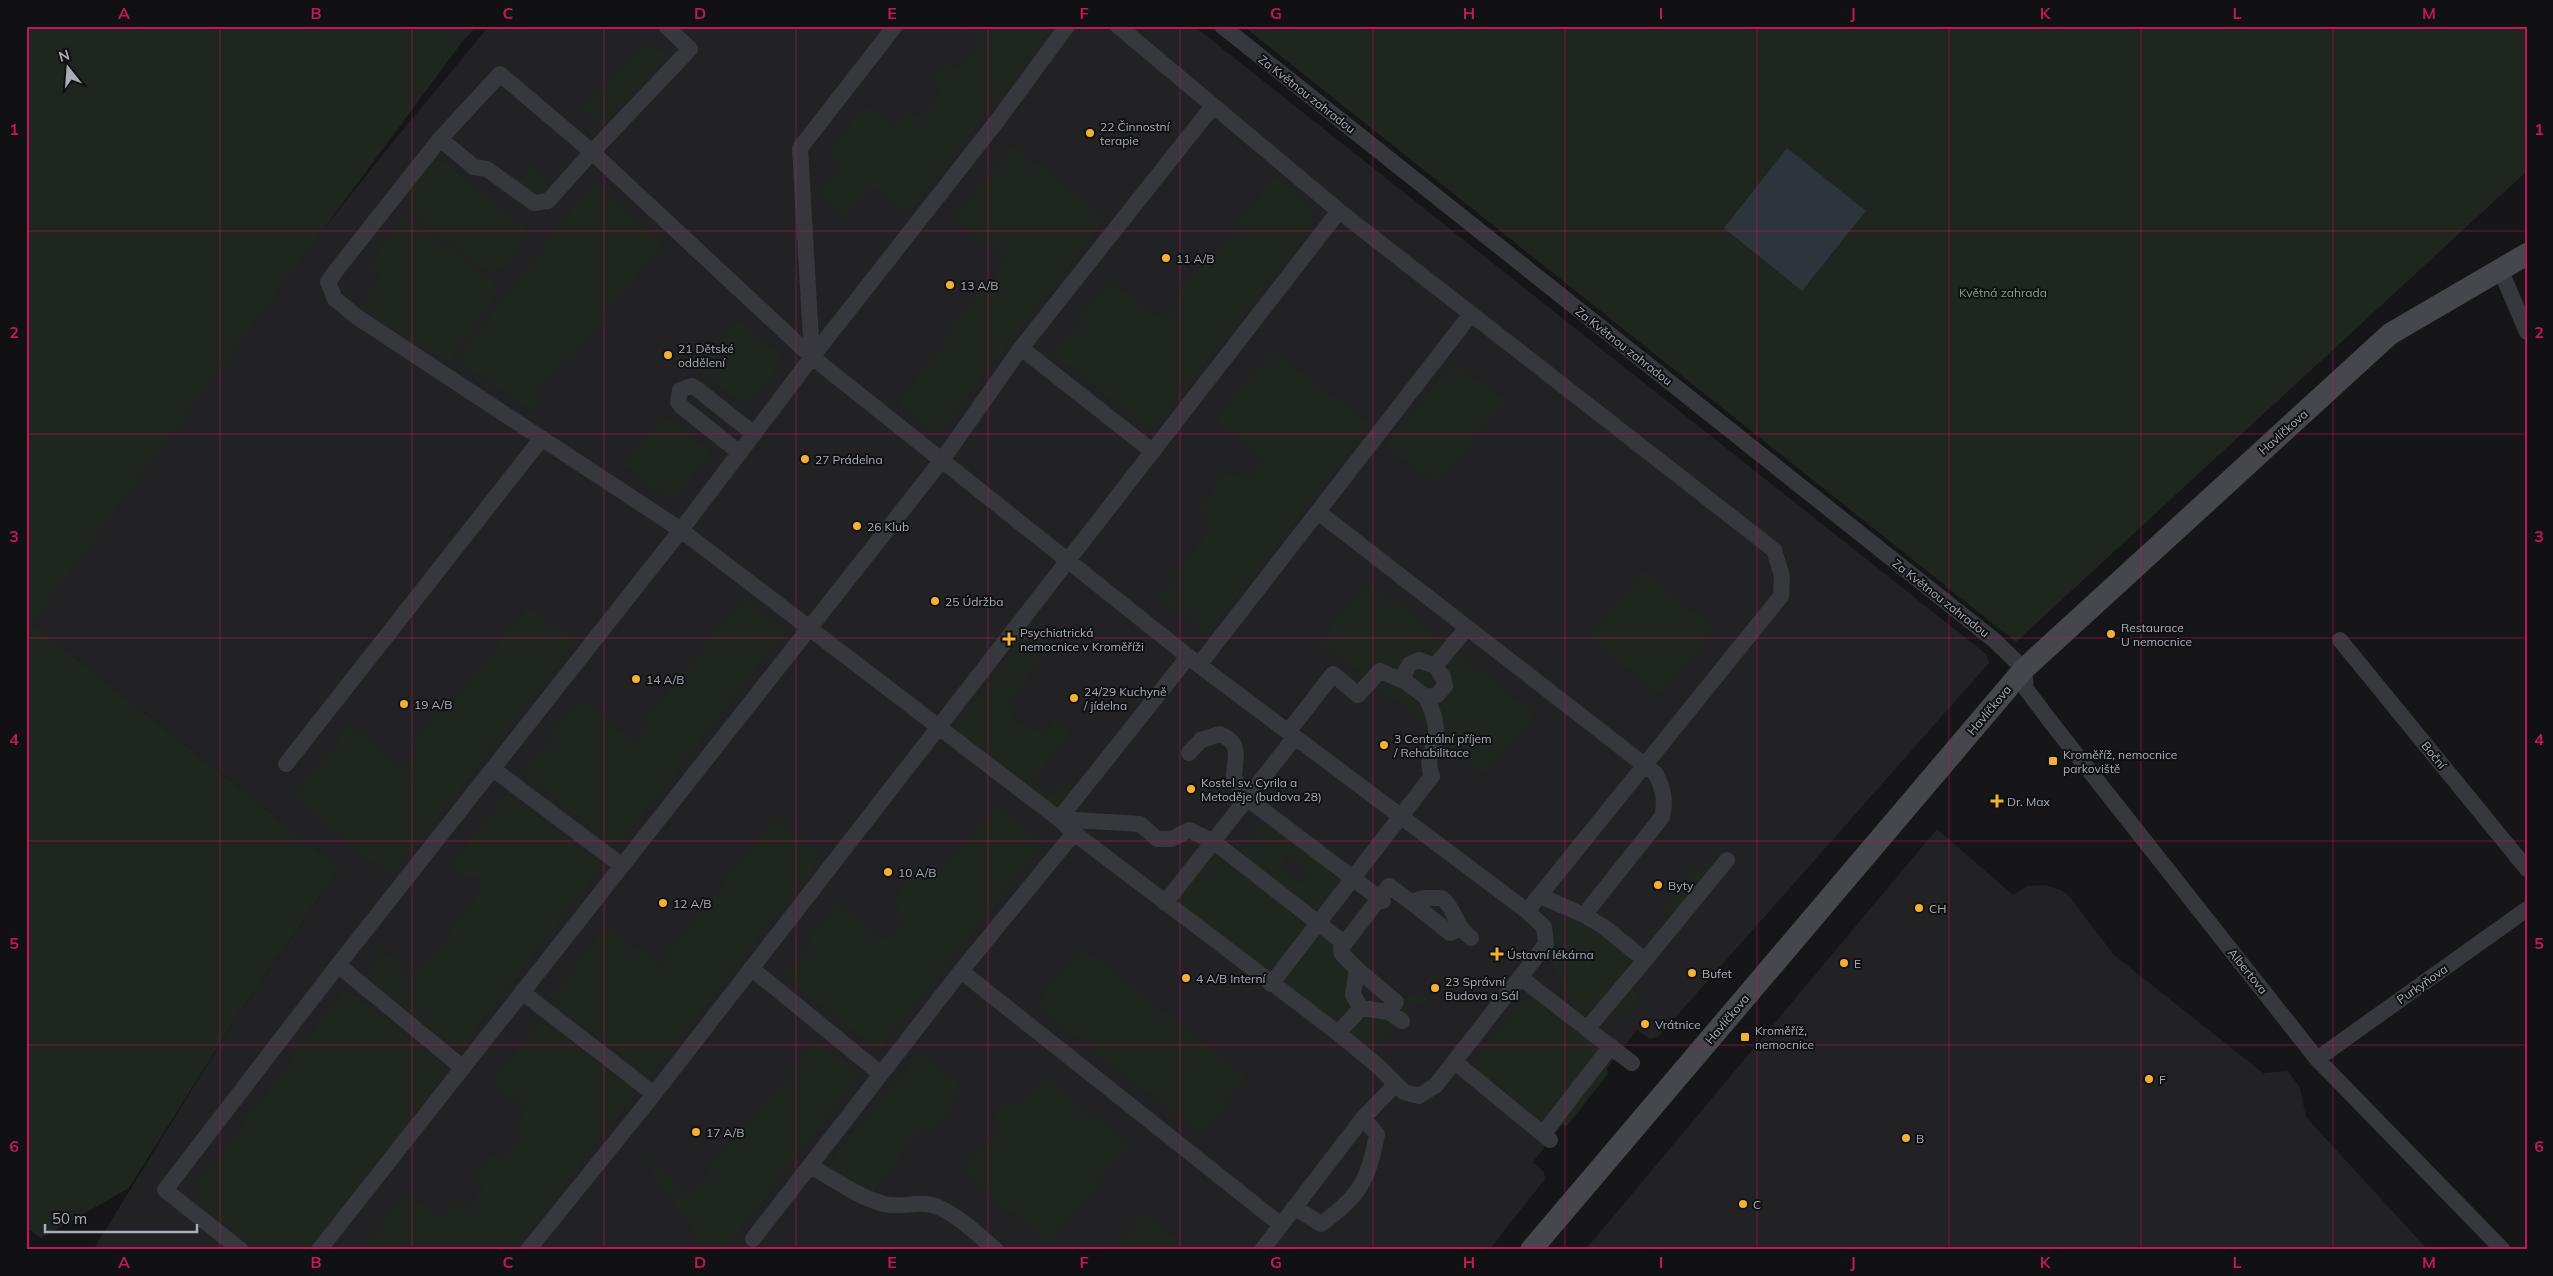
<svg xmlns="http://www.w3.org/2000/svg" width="2553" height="1276" font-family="Mulish,sans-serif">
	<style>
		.built { fill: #222225 }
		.green { fill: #1e261f; fill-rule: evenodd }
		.water { fill: #2c353c }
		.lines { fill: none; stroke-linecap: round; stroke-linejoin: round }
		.street { stroke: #37383d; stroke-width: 16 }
		.secondary { stroke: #45474d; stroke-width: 22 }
		.grid { fill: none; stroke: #c2185b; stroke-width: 1; stroke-opacity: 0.55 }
		.poi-dot { fill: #f2b134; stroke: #111113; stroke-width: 2 }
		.labels { text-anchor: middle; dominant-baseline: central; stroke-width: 4; stroke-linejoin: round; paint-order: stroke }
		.street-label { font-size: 12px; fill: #a8adb8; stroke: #111113 }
		.poi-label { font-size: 12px; fill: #a8adb8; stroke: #111113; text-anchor: start }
		.park-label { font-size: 12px; fill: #7fa381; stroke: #111113 }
		.neatline { fill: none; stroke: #c2185b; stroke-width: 2 }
		.grid-label { font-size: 16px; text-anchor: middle; font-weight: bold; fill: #c2185b }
	</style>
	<rect width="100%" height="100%" fill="#161618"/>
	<path class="built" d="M489 26H1194L1986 654 1989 663 1658 1037 1650 1039 1637 1030 1533 1162 1544 1172 1545 1179 1489 1250H93L238 1015 340 868 32 623 108 513 253 318 392 143Z
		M1937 829 2013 895 2027 886 2045 885 2061 890 2069 896 2114 955 2263 1073 2288 1071 2300 1088 2306 1117 2428 1250H1585Z"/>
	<path class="green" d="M26 26H477L462 42 32 623 340 868 238 1015 129 1188 41 1238 26 1227Z
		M974 26H1056L909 213 871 186 846 217 819 196 843 166 827 154 865 105 894 128 909 110 919 118 941 91 931 83 948 61 958 69 980 41 969 32Z
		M1243 26H2527V171L2016 642Z
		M647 41 668 56 599 129 583 109 613 80 612 78 619 70 621 72 626 67 624 65 641 48 649 44Z
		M1012 145 1107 218 938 435 898 404 953 330 951 328 989 279 992 280 1007 261 954 218Z
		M437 160 444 162 524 226C528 238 508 268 496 271 490 273 485 270 481 267L409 211 405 194 432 161Z
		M531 165 555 185 540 203 516 183Z
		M1275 176 1314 208 1310 231 1151 431 1053 354 1110 280 1163 321 1177 301 1174 299 1214 249 1217 251Z
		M593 183 663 243 570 361 564 357 533 397 539 401 533 411 456 361Z
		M405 215 494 283 496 295 449 362 359 308 382 277 368 267Z
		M737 320 780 353V364L747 407 698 371Z
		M1271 350 1371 425 1207 634 1158 597 1211 528 1203 521 1207 515 1199 509 1227 472 1235 478 1240 473 1249 480 1265 459 1216 420Z
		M1452 363 1506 400 1445 475 1438 480 1431 479 1404 458 1402 460 1385 447Z
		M663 416 711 452 678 495 668 499 624 465Z
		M1643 570 1714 629 1660 695 1589 638Z
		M1369 581 1534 714 1485 774 1377 685 1319 642Z
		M744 598 786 631 617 848 522 774 580 699 634 742 649 723 645 720Z
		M527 607 579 639 391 877 292 797 350 726 418 781 402 766 416 748 413 745 451 696 456 699Z
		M1030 630 1053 644 1005 706 1013 713 1012 717 1029 731 1033 728 1042 735 1055 719 1071 732 1032 781 1051 797 1064 779 1073 788 1061 805 1056 806 952 729Z
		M507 793 603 865 458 1053 365 975 382 951 399 963V972L406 977 414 976 425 962 427 964 481 891 480 882 474 875 465 878 449 866Z
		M996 805 1044 842 879 1051 783 976 838 903 888 942 904 922 895 914 900 909 892 902 920 866 927 872 933 866 942 873Z
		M1268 815 1350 878 1318 920 1237 856ZM1288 855 1311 872 1301 884 1279 867Z
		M775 818 822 857 650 1077 550 1001 607 924 659 966Z
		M1214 845 1315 922 1274 975 1172 900Z
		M1714 846 1724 855 1654 935 1648 930 1650 928 1653 930 1668 915 1663 910 1696 869 1701 873 1712 856 1709 853Z
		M1574 915 1639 958 1599 1007 1596 1004 1592 1008 1595 1011 1589 1015C1561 1003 1551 960 1548 933Z
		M1318 926 1339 942 1333 952 1348 964 1353 1009 1339 1026 1278 978Z
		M1082 948 1247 1076 1201 1135 1036 1005Z
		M1629 986 1640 994 1624 1015 1615 1007Z
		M342 992H350L439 1061 441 1071 440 1083 310 1250H257L198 1201 196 1187Z
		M1421 992 1430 1000 1424 1008 1417 1002 1402 1018 1395 1011 1409 995H1418Z
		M1529 1000 1542 1004 1612 1059 1606 1066 1608 1074 1567 1126 1563 1125 1547 1128 1471 1066 1521 1004Z
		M1365 1012 1398 1024 1374 1053 1345 1031Z
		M541 1019 637 1092 514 1250H362L407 1193 441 1219 454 1203 464 1209 484 1186 474 1178 493 1153 503 1160 523 1134 514 1127 527 1109 492 1082Z
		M816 1040 861 1075 724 1250H707L639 1154 693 1195 708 1176 705 1174 744 1124 747 1126Z
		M919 1053 958 1083 960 1095 929 1133 922 1128 871 1194 825 1168Z
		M1044 1076 1129 1145 1049 1243 963 1173 1002 1126 992 1119 1006 1102 1010 1105 1013 1100 1021 1105Z
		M1144 1212 1191 1250H1114Z"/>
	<path class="water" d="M1787 148 1866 211 1802 291 1724 228Z"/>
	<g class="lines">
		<path class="street" d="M1118 26 1339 211 1774 550 1782 576 1781 596 1527 911
			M1222 26 1994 640 2024 669 2026 689 2050 721 2317 1059 2503 1250
			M440 139 474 167 487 169 534 203 548 201 592 152 500 74 440 139 338 268 328 282 335 299 357 317 681 530 1059 819 1074 833 1338 1033 1379 1067 1404 1092 1419 1096 1436 1085 1546 944 1544 927 1527 911 1199 665 812 357 592 152 690 49 666 26
			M2500 269 2527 332
			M1021 348 1152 451
			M812 357 800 148 895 26
			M740 453 682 407 678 402 680 390 692 386 697 389 754 434
			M1318 512 1656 774C1663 789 1666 800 1662 817L1584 915 1540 896
			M2340 640 2527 869
			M1199 665 1471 314
			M1435 666 1443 677 1445 686 1437 695 1426 697 1406 682 1404 674 1410 664 1419 660 1435 666 1467 628
			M1288 732 1333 674 1358 695 1380 671 1406 682
			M1189 753 1201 740 1220 734C1241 743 1236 755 1234 774 1234 782 1243 793 1248 799L1383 901
			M286 764 542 438
			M493 769 621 865
			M1059 819 1140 824 1157 839H1172L1189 830 1214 842 1344 943
			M1059 819 1188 657
			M1411 902 1450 933 1459 929
			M1165 903 1295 737
			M1584 915 1604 927 1645 960 1727 860
			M338 965 681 530 812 357 997 121 1067 26
			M751 968 881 1074
			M1357 969 1396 1002 1389 1012
			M961 971 1074 833
			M1520 977 1587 1029 1645 960
			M1271 984 1432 776C1424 756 1436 750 1436 731 1436 719 1431 708 1426 697
			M522 992 654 1094
			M1361 1008 1353 995 1357 969 1342 954 1341 948 1389 886 1411 902 1423 898H1442C1457 911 1453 924 1471 938
			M1587 1029 1632 1063
			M1338 1033 1361 1008 1389 1012 1402 1021
			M2317 1059 2527 909
			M1455 1062 1550 1140
			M1543 1134 1611 1046
			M810 1166C834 1179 862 1200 889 1205 905 1207 923 1200 938 1207 959 1216 978 1235 996 1250
			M1294 1207 1321 1224C1359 1197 1369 1180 1377 1134L1363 1118
			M753 1239 961 971 1281 1225
			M241 1250 165 1190 338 965 463 1068
			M319 1250 942 460 1021 348 1213 106
			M528 1250 654 1094 1339 211
			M1262 1250 1363 1118 1396 1084"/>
		<path class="secondary" d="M1531 1250 2024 669 2390 334 2527 254"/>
	</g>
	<path class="grid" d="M220 26V1250M412 26V1250M604 26V1250M796 26V1250M988 26V1250M1180 26V1250M1373 26V1250M1565 26V1250M1757 26V1250M1949 26V1250M2141 26V1250M2333 26V1250M26 231H2527M26 434H2527M26 638H2527M26 841H2527M26 1045H2527"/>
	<g class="poi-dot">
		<circle cx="1090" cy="133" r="5"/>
		<circle cx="1166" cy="258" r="5"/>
		<circle cx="950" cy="285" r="5"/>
		<circle cx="668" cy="355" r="5"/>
		<circle cx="805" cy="459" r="5"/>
		<circle cx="857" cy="526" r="5"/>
		<circle cx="935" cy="601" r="5"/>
		<circle cx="2111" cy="634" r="5"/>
		<path d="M1006.5 631.5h5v5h5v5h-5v5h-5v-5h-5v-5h5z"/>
		<circle cx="636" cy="679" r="5"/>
		<circle cx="1074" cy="698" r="5"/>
		<circle cx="404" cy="704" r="5"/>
		<circle cx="1384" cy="745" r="5"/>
		<rect x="2048" y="756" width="10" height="10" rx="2.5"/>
		<circle cx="1191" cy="789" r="5"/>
		<path d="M1994.5 793.5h5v5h5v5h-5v5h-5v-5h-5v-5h5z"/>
		<circle cx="888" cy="872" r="5"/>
		<circle cx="1658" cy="885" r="5"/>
		<circle cx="663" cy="903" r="5"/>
		<circle cx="1919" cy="908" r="5"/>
		<path d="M1494.5 946.5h5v5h5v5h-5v5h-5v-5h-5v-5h5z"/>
		<circle cx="1844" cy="963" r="5"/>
		<circle cx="1692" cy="973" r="5"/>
		<circle cx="1186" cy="978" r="5"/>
		<circle cx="1435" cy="988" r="5"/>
		<circle cx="1645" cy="1024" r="5"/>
		<rect x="1740" y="1032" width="10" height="10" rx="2.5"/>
		<circle cx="2149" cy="1079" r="5"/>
		<circle cx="696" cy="1132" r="5"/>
		<circle cx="1906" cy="1138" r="5"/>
		<circle cx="1743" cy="1204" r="5"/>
	</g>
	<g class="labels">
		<g class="street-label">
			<text transform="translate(1307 94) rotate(38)">Za Květnou zahradou</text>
			<text transform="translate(1624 346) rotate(38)">Za Květnou zahradou</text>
			<text transform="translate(2283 432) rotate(-42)">Havlíčkova</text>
			<text transform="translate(1941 598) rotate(38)">Za Květnou zahradou</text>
			<text transform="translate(1989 710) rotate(-50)">Havlíčkova</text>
			<text transform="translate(2434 755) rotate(51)">Boční</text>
			<text transform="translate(2248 971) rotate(51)">Albertova</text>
			<text transform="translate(2422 984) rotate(-35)">Purkyňova</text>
			<text transform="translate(1727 1019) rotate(-50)">Havlíčkova</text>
		</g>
		<g class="poi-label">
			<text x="1100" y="126">22 Činnostní<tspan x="1100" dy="14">terapie</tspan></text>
			<text x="1176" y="258">11 A/B</text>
			<text x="960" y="285">13 A/B</text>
			<text x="678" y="348">21 Dětské<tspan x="678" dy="14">oddělení</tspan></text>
			<text x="815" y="459">27 Prádelna</text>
			<text x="867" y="526">26 Klub</text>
			<text x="945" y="601">25 Údržba</text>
			<text x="2121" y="627">Restaurace<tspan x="2121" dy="14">U nemocnice</tspan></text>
			<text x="1020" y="632">Psychiatrická<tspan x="1020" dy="14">nemocnice v Kroměříži</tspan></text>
			<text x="646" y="679">14 A/B</text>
			<text x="1084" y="691">24/29 Kuchyně<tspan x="1084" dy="14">/ jídelna</tspan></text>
			<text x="414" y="704">19 A/B</text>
			<text x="1394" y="738">3 Centrální příjem<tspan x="1394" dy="14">/ Rehabilitace</tspan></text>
			<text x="2063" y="754">Kroměříž, nemocnice<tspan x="2063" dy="14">parkoviště</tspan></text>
			<text x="1201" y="782">Kostel sv. Cyrila a<tspan x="1201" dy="14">Metoděje (budova 28)</tspan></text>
			<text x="2007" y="801">Dr. Max</text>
			<text x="898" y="872">10 A/B</text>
			<text x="1668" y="885">Byty</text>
			<text x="673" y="903">12 A/B</text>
			<text x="1929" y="908">CH</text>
			<text x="1507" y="954">Ústavní lékárna</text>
			<text x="1854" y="963">E</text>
			<text x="1702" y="973">Bufet</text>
			<text x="1196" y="978">4 A/B Interní</text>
			<text x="1445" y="981">23 Správní<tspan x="1445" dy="14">Budova a Sál</tspan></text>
			<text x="1655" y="1024">Vrátnice</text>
			<text x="1755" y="1030">Kroměříž,<tspan x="1755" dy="14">nemocnice</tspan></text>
			<text x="2159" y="1079">F</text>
			<text x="706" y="1132">17 A/B</text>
			<text x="1916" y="1138">B</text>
			<text x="1753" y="1204">C</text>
		</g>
		<g class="park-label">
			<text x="2003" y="292">Květná zahrada</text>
		</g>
	</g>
	<rect width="2553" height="1276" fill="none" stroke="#111113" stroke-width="55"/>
	<g transform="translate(68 68) rotate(343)" stroke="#111113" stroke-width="4" paint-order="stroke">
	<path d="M0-4L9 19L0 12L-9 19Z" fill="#a8adb8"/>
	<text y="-8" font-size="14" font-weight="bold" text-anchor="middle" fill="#a8adb8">N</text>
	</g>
	<path d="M45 1224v8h152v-8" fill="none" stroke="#a8adb8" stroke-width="2.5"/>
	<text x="52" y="1224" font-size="15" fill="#a8adb8" stroke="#111113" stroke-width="4" paint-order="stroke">50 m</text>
	<rect x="28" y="28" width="2498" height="1220" class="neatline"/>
	<g class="grid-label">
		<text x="124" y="19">A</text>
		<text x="316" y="19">B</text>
		<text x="508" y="19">C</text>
		<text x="700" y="19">D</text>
		<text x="892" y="19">E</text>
		<text x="1084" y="19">F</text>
		<text x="1276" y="19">G</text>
		<text x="1469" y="19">H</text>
		<text x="1661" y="19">I</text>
		<text x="1853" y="19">J</text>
		<text x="2045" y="19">K</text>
		<text x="2237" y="19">L</text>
		<text x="2429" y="19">M</text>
		<text x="14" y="135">1</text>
		<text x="2539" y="135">1</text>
		<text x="14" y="338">2</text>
		<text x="2539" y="338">2</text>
		<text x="14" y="542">3</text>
		<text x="2539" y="542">3</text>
		<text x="14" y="745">4</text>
		<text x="2539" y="745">4</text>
		<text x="14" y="949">5</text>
		<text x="2539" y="949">5</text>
		<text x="14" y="1152">6</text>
		<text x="2539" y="1152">6</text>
		<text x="124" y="1268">A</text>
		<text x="316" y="1268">B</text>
		<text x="508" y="1268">C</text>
		<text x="700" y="1268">D</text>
		<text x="892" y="1268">E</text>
		<text x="1084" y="1268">F</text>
		<text x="1276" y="1268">G</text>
		<text x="1469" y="1268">H</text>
		<text x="1661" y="1268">I</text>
		<text x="1853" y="1268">J</text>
		<text x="2045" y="1268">K</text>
		<text x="2237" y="1268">L</text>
		<text x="2429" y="1268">M</text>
	</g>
</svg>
